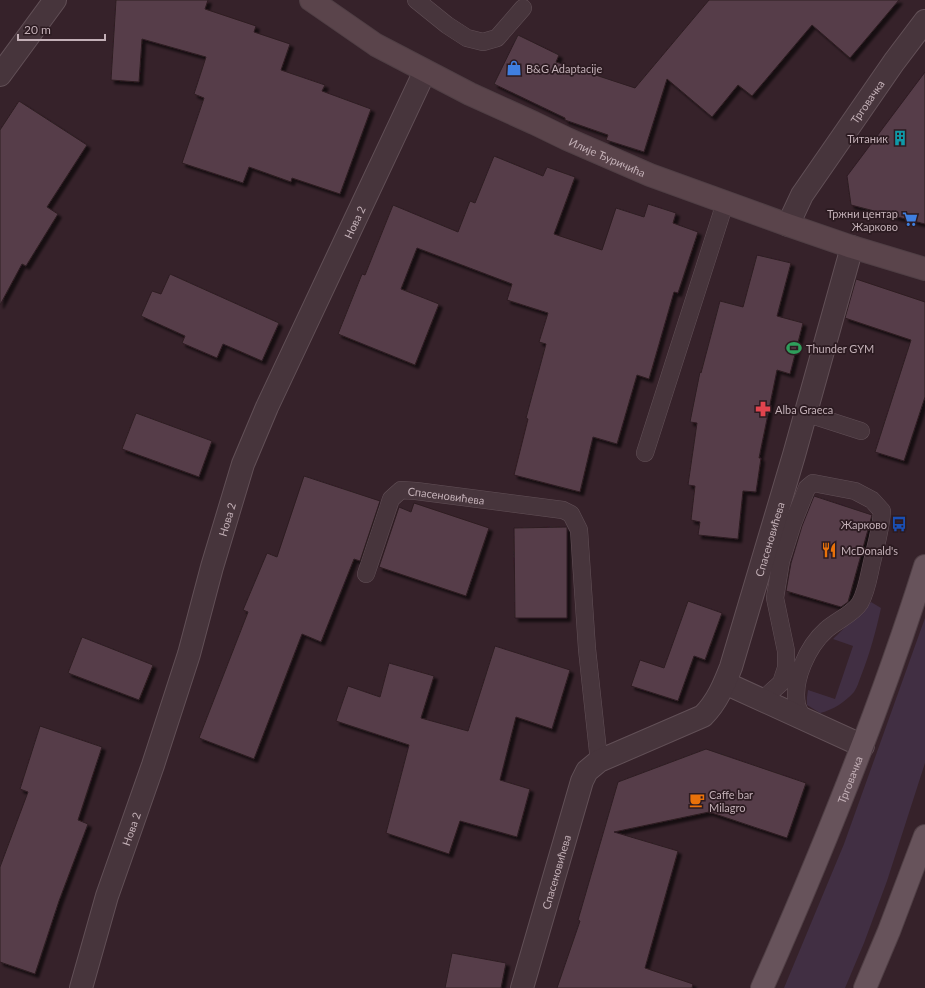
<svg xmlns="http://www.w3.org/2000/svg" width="925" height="988" font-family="Lato,sans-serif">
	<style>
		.green { fill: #412f43 }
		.building { fill: #563e48; stroke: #2e1d23; filter: url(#shadow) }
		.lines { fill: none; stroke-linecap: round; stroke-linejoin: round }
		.lane-casing { stroke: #625057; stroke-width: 18 }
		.street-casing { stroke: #625057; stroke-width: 24 }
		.secondary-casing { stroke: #503f45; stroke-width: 24 }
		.primary-casing { stroke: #503f45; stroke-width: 24 }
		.lane { stroke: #47353c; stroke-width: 17 }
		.street { stroke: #47353c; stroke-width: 22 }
		.secondary { stroke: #5a444b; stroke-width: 22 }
		.primary { stroke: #67535b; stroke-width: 22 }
		.labels { text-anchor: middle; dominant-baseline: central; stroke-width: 3.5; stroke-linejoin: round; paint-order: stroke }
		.poi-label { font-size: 11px; fill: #c3b0b7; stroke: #2c1b21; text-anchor: start }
		.street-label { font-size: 11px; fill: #c3b0b7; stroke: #2c1b21 }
	</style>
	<defs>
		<filter id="shadow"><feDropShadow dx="3.5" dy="3.5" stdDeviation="1" flood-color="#0009"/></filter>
	</defs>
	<rect width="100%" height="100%" fill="#36222a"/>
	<path class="green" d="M871 602 881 608C876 631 870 653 861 676 859 681 857 688 854 692 845 702 833 710 820 713L807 705V697L808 690 835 699 853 646 833 639Z
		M925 618V763L887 881 864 943 845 988H784L844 844Z"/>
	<path class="building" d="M116 0H208L205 9 256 26 254 32 290 44 281 70 325 85 322 91 371 109 340 194 292 178 291 182 249 167 243 183 182 163 204 98 194 94 206 57 142 39 139 82 111 80Z
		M709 0H899L850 58 812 25 752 96 738 85 712 117 667 79 644 152 606 140 608 135 565 120V118L494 84 518 35 559 55 556 62 635 88Z
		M925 72V224L851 205 847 176Z
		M19 101 87 145 47 207 58 214 26 266 22 264 0 305V130Z
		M494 156 543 176 547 167 575 177 554 234 602 250 616 208 644 217 648 204 676 213 673 223 698 232 678 293 674 292 649 379 637 375 617 444 593 437 580 492 514 475 528 419 526 418 546 344 539 342 548 313 507 300 512 284 417 248 401 289 439 304 415 365 338 334 362 274 365 275 393 205 458 232 470 201 475 203Z
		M757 255 791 263 777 316 803 323 790 374 777 370 759 458H761L756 492 743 491 738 539 698 535 700 522 691 520 695 486 688 485 697 423 690 422 700 372 701 373 720 301 743 307Z
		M170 274 279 323 262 361 223 344 217 358 182 343 185 336 141 316 152 291 161 294Z
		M856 279 925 302V397L904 461 875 452 911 340 845 318Z
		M136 413 212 441 199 477 122 449Z
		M304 476 380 501 360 561 354 559 321 642 302 634 254 759 199 738 248 612 243 610 267 553 277 557Z
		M814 496 872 515 848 602 841 607 786 591 791 563 802 526Z
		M414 503 489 528 466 596 379 567 399 507 411 512Z
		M567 527V618H515L514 528Z
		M688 601 722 613 705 660 694 656 678 701 631 686 640 660 664 668Z
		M82 637 153 665 139 700 68 673Z
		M495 646 570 670 552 729 516 717 500 780 530 789 517 837 460 821 449 854 386 833 409 745 336 721 348 686 380 697 389 663 434 676 421 718 468 731Z
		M40 726 102 747 78 820 88 824 59 901 35 974 0 962V867L28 792 20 789Z
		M706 749 806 783 787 838 709 812 614 832 678 851 645 968 693 984 692 988H557L580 921 578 920 618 782Z
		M452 953 506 963 501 988H445Z"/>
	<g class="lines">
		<g class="lane-casing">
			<g id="lane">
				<path d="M416 0 447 25 467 38 483 42 497 38 523 8"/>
				<path d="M805 413 861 431"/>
				<path d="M645 453 725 203"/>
				<path id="s1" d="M366 574 391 499 401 490 416 491 563 510 571 514 579 530 587 649 599 761"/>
				<path d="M762 700 781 683 786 668V651L775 598 781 561 793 523 807 488 813 483 855 491 872 500 882 511C881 529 876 545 872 562 869 575 867 591 860 603 853 614 836 621 826 630 808 646 792 680 797 705 798 709 801 714 803 719"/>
			</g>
		</g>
		<g class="street-casing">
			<g id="street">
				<path d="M0 75 55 0"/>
				<path id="s2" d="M788 225 802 195 894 62 925 21"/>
				<path d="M725 683 863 746"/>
				<path id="s3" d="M81 988 107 896 153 765 189 654 212 567 243 464 267 407 425 71"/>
				<path id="s4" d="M522 988 582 781 587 771 599 761 703 716C717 702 724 685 731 667L794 455 852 247"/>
			</g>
		</g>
		<g class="secondary-casing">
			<g id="secondary">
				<path id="s5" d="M311 0 376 45 470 94 534 123 567 139 650 175 788 225 852 247 925 269"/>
			</g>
		</g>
		<g class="primary-casing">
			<g id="primary">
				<path id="s6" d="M762 988C823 850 880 710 925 566"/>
				<path d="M865 988 889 931 925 836"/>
			</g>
		</g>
		<use href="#lane" class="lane"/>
		<use href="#street" class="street"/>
		<use href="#secondary" class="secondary"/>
		<use href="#primary" class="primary"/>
	</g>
	<defs>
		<g id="shop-bare" transform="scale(1.2)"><path d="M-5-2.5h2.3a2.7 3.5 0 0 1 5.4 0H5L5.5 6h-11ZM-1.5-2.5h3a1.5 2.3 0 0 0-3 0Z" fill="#3f7fe0" stroke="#2c1b21" stroke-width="2.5" paint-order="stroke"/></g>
		<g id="building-bare" transform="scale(1.2)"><path d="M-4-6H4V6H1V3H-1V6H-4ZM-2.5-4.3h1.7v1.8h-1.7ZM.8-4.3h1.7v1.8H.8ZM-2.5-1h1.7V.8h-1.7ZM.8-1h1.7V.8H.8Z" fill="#0f9aa8" stroke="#2c1b21" stroke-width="2.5" paint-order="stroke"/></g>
		<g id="supermarket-bare" transform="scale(1.2)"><path d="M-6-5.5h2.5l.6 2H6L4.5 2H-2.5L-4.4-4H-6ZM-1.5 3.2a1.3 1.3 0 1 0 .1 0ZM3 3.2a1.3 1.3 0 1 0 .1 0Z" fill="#3f7fe0" stroke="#2c1b21" stroke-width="2.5" paint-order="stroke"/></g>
		<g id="stadium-bare" transform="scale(1.2)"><path d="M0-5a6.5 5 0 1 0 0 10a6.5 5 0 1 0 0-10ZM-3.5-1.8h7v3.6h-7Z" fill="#2e9e5b" stroke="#2c1b21" stroke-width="2.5" paint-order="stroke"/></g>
		<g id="pharmacy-bare" transform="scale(1.2)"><path d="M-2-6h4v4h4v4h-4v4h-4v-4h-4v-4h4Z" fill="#e0444e" stroke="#2c1b21" stroke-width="2.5" paint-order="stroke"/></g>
		<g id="bus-bare" transform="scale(1.2)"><path d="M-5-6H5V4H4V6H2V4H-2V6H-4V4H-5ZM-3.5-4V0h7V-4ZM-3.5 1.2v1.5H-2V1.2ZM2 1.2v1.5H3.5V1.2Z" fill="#1a4fb4" stroke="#2c1b21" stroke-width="2.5" paint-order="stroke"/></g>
		<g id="restaurant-bare" transform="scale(1.2)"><path d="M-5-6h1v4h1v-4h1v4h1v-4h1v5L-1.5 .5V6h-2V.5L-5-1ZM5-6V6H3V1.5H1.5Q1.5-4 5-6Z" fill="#e8710a" stroke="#2c1b21" stroke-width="2.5" paint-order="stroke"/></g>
		<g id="cafe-bare" transform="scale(1.2)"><path d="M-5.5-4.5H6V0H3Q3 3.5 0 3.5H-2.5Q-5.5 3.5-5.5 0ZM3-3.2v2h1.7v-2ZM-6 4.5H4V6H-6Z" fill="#e8710a" stroke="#2c1b21" stroke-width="2.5" paint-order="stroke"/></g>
	</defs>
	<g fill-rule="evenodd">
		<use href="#shop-bare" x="514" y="68"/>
		<use href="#building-bare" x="900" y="138"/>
		<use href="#supermarket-bare" x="910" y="219"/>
		<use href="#stadium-bare" x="794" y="348"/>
		<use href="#pharmacy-bare" x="763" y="409"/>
		<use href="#bus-bare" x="899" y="524"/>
		<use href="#restaurant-bare" x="829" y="550"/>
		<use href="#cafe-bare" x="697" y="800"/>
	</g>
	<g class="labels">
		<g class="poi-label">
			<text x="526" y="68">B&amp;G Adaptacije</text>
			<text x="888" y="138" text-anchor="end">Титаник</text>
			<text x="898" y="213" text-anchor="end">Тржни центар<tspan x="898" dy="13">Жарково</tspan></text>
			<text x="806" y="348">Thunder GYM</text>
			<text x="775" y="409">Alba Graeca</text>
			<text x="887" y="524" text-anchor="end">Жарково</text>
			<text x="841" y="550">McDonald's</text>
			<text x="709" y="794">Caffe bar<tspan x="709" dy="13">Milagro</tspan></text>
		</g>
		<g class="street-label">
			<text stroke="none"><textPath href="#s2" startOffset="147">Трговачка</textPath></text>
			<text stroke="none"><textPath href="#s5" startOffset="336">Илије Ђуричића</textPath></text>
			<text stroke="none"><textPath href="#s3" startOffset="815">Нова 2</textPath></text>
			<text stroke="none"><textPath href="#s1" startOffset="138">Спасеновићева</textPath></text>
			<text stroke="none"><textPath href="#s3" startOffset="491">Нова 2</textPath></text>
			<text stroke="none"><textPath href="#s4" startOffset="546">Спасеновићева</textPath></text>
			<text stroke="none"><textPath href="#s6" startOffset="226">Трговачка</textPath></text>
			<text stroke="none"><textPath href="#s3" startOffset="167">Нова 2</textPath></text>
			<text stroke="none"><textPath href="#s4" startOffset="121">Спасеновићева</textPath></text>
		</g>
	</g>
	<path d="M18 34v6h87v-6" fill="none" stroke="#c3b0b7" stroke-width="2"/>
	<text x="24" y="34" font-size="12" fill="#c3b0b7" stroke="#2c1b21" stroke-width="3" paint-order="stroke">20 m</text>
</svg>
